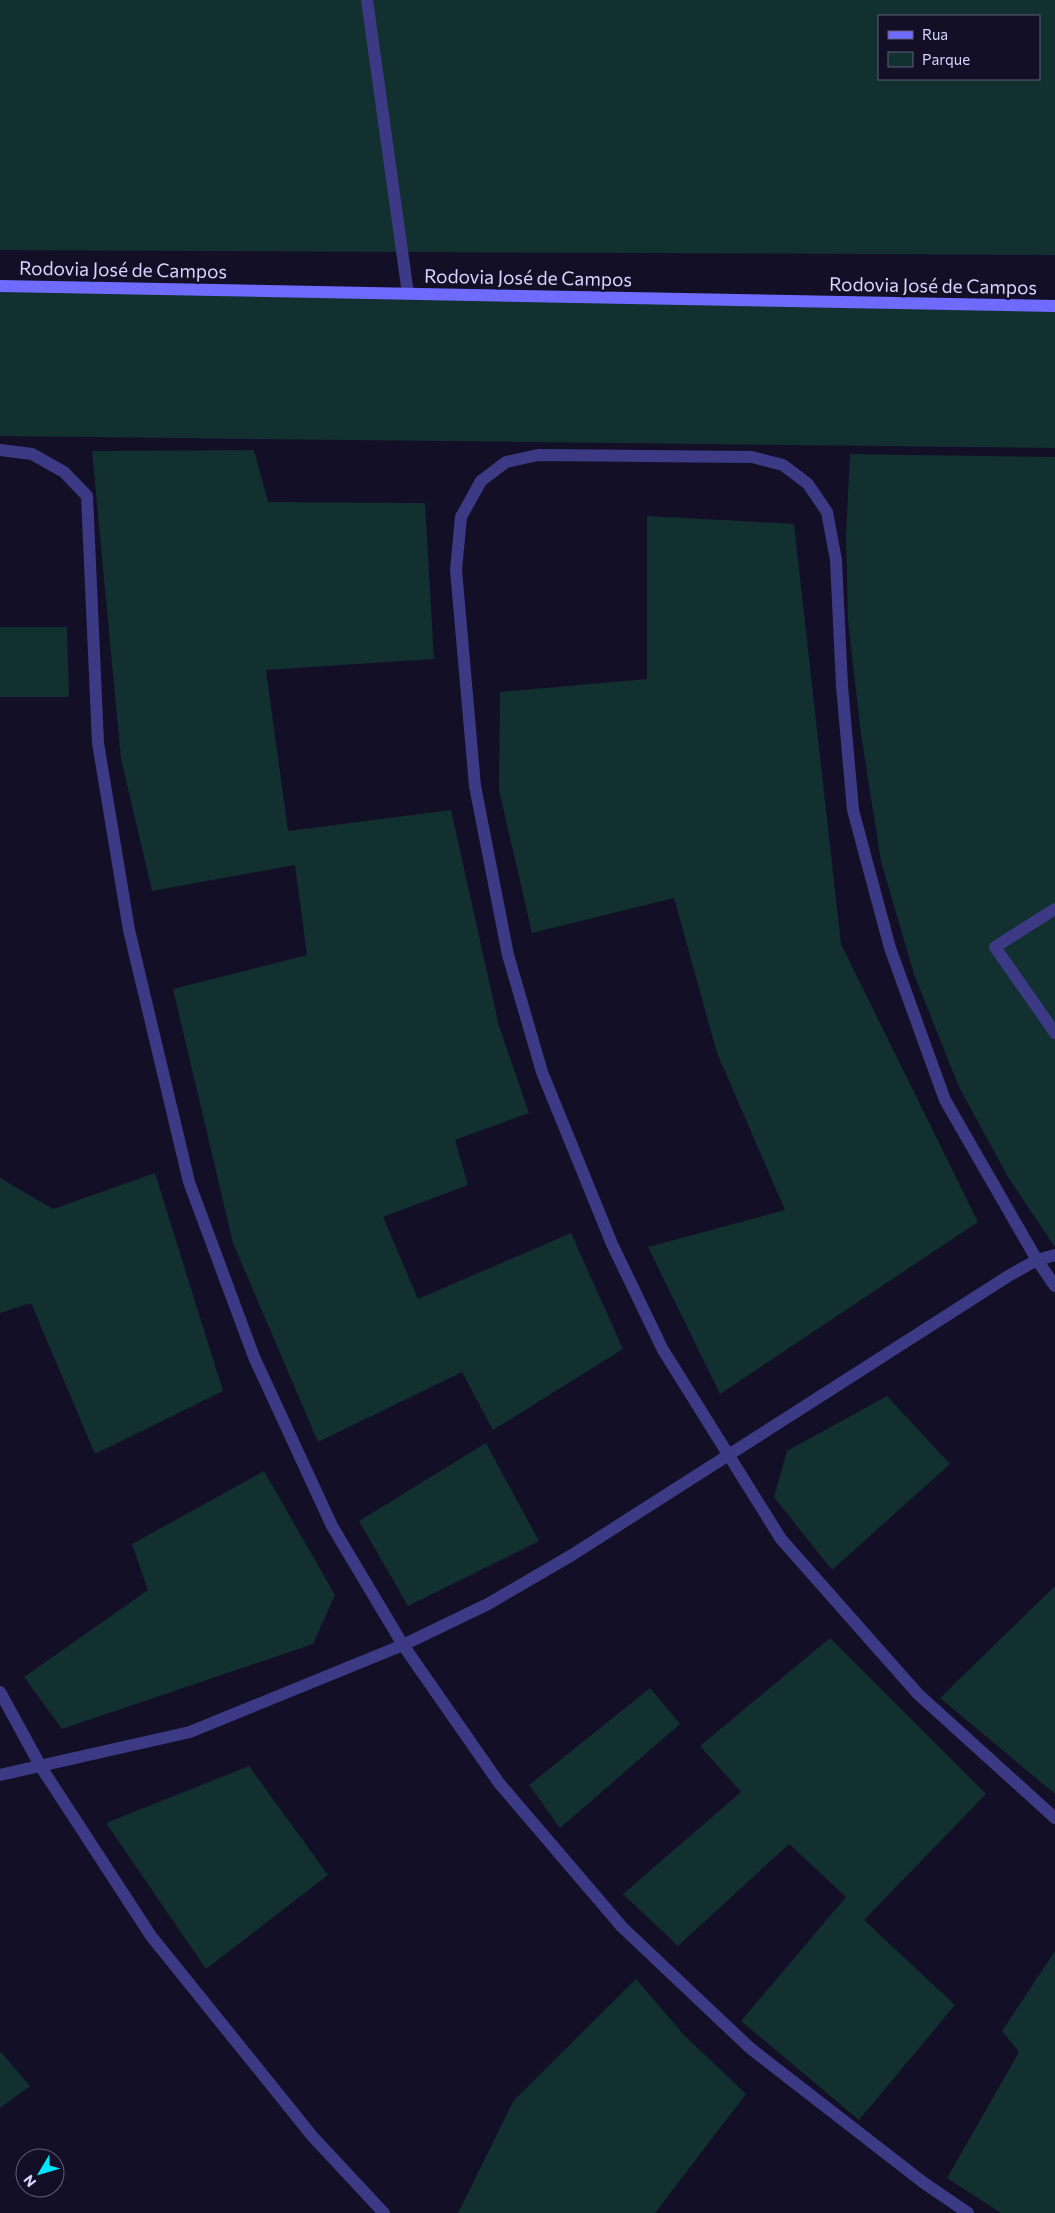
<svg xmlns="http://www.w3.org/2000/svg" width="1055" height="2213" font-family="Commissioner,sans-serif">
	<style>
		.green { fill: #12302f; fill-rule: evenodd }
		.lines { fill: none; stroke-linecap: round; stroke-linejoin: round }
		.service { stroke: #3d3a85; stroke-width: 12 }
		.minor { stroke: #3d3a85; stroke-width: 12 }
		.secondary { stroke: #6f6bff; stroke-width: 12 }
		.labels { text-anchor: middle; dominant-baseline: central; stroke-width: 5; stroke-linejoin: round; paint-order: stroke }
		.street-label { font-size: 19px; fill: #d9d4ff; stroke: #130f26 }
	</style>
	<rect width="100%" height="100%" fill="#130f26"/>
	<path class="green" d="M0 0H1055V255L0 250ZM879 16H1039V79H879Z
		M0 286 1055 305V448L0 436Z
		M254 450 268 502 425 503 434 659 266 670 288 831 451 810 499 1026 529 1113 455 1140 468 1185 383 1217 418 1299 571 1233 623 1349 493 1430 462 1372 318 1442 233 1243 173 989 307 955 295 865 152 891 121 759 92 451Z
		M850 454 1055 457V1247L1008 1177 959 1087 914 974 881 861 861 734 848 621 846 536Z
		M647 516 794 524 841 944 978 1222 720 1394 648 1247 785 1210 717 1053 674 898 532 933 499 790 500 692 647 679Z
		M0 627H67L69 697H0Z
		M155 1173 223 1391 95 1454 31 1303 0 1313V1178L53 1209Z
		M887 1396 950 1464 832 1570 774 1497 787 1451Z
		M486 1443 539 1541 408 1606 359 1521Z
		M264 1471 335 1595 313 1644 62 1729 24 1677 148 1590 132 1544Z
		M1054 1587H1055V1794L940 1698Z
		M830 1638 986 1794 864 1920 955 2005 859 2120 741 2021 846 1897 789 1844 678 1946 623 1894 741 1792 700 1746Z
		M650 1688 680 1724 560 1828 529 1785Z
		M249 1766 328 1875 206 1969 106 1823Z
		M1055 1951V2213H1001L947 2178 1019 2052 1002 2031Z
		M636 1979 684 2035 746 2094 655 2213H458L514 2100Z
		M0 2051 30 2086 0 2108Z"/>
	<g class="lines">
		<path class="service" d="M1055 909 995 947 1055 1033
			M1037 1260 1055 1255"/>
		<path class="minor" d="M367 0 408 294
			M0 450 32 454 64 472 87 496 98 743 129 930 189 1182 254 1357 332 1526 403 1645 499 1783 622 1927 750 2048 924 2183 968 2213
			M1055 1286 1037 1260 945 1100 890 948 853 810 842 686 836 560 827 512 808 484 783 465 752 457 538 455 506 462 481 481 461 517 456 570 475 786 508 955 542 1072 612 1244 663 1350 781 1539 918 1694 1055 1818
			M0 1692 41 1767 151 1936 313 2137 384 2213
			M0 1775 190 1732 403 1645 488 1604 572 1555 1010 1275 1037 1260"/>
		<path class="secondary" d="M0 286 1055 306"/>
	</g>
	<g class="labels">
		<g class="street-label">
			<text transform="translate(123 269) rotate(1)">Rodovia José de Campos</text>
			<text transform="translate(528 277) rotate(1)">Rodovia José de Campos</text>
			<text transform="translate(933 285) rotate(1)">Rodovia José de Campos</text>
		</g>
	</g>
	<rect x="878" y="15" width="162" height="65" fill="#130f26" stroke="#625e7d"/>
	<rect x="888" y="31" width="25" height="8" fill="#6f6bff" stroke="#625e7d"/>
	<text x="922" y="40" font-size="15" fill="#d9d4ff">Rua</text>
	<rect x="888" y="52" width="25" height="15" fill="#12302f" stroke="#625e7d"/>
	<text x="922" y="65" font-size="15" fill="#d9d4ff">Parque</text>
	<g transform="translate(40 2173) rotate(232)"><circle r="24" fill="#130f26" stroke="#625e7d"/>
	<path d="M0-4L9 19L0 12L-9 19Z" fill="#00e5ff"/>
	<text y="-8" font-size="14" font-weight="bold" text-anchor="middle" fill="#d9d4ff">N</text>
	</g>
</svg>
